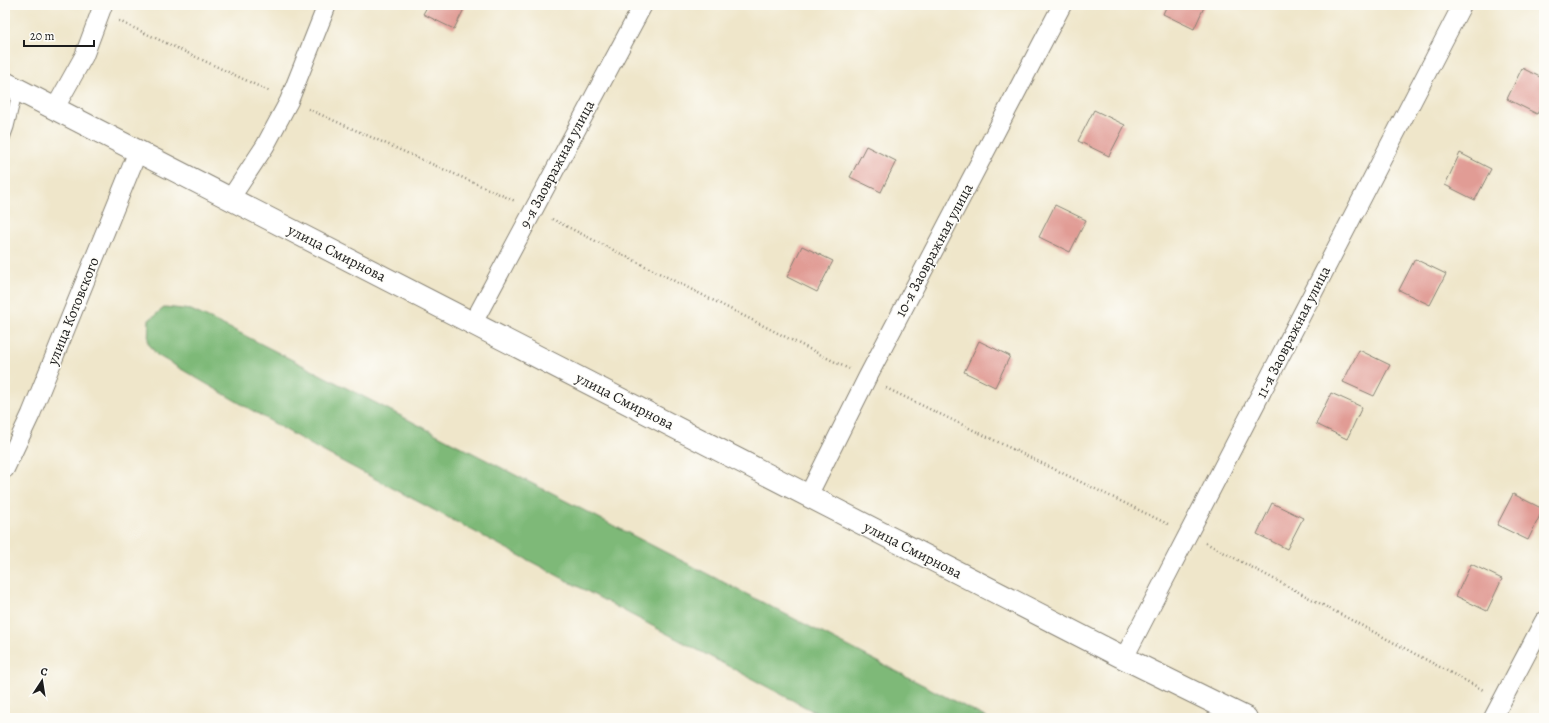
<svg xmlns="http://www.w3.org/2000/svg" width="1549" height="723" font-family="Alegreya,serif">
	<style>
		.forest { fill: #7eb978; stroke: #4d6a4a }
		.building { fill: #e19c95 }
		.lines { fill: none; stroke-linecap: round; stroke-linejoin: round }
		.lane-casing { stroke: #868173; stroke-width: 11 }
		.street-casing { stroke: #868173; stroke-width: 20 }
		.secondary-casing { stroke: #868173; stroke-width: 24 }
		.path { stroke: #868173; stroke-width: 2.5; stroke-dasharray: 1 3; stroke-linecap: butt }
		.lane { stroke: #fff; stroke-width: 9 }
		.street { stroke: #fff; stroke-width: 18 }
		.secondary { stroke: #fff; stroke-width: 22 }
		.labels { text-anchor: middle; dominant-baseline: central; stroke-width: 3; stroke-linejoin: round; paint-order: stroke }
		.street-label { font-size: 15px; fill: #1c1c1c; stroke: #fdfcf7 }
	</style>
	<rect width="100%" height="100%" fill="#fdfcf7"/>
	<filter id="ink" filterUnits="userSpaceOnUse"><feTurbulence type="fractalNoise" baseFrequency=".025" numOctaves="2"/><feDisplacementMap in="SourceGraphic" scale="8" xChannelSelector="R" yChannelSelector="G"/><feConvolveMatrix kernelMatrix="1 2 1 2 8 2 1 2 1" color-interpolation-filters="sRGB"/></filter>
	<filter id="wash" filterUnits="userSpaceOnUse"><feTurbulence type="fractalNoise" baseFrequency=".012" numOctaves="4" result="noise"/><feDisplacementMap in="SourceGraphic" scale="16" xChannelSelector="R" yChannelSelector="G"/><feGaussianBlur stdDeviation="0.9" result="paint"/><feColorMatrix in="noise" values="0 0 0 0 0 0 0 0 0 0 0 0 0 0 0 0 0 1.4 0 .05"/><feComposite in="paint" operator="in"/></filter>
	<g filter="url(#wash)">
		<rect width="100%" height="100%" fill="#efe6ca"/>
		<path class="forest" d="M165 307 191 310 236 331 987 718H826L315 447 157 355 148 343 149 320Z"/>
		<g id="blocks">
			<path class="building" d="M428 5H466L454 29 423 14Z
				M1167 5H1205L1194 29 1163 14Z
				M1522 68 1544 79V101L1537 114 1507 99Z
				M1094 110 1125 125 1109 156 1078 141Z
				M866 146 896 161 881 192 850 177Z
				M1460 153 1491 169 1475 200 1445 185Z
				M1055 205 1086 220 1070 252 1039 237Z
				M802 246 833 261 817 292 787 277Z
				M1415 259 1446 274 1430 305 1399 290Z
				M979 341 1010 356 995 387 964 372Z
				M1359 350 1390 365 1374 396 1343 382Z
				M1331 393 1362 407 1347 439 1316 424Z
				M1513 494 1543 509 1528 540 1497 525Z
				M1272 503 1303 518 1287 549 1257 534Z
				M1471 564 1502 579 1487 611 1456 596Z"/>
		</g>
	</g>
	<g filter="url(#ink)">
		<use href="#blocks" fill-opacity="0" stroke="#868173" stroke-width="1"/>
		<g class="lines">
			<g class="lane-casing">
				<path id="lane" d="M5 138 9 127 18 89"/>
			</g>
			<g class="street-casing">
				<path id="street" d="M55 108 84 56 103 5
					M230 199 265 146 289 101 327 5
					M473 323 643 5
					M5 469 31 414 138 151
					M808 496 867 378 1062 5
					M1124 658 1462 5
					M1493 718 1544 621"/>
			</g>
			<g class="secondary-casing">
				<path id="secondary" d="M5 83 1124 658 1246 718"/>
			</g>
			<path class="path" d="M119 21 271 92
				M308 109 515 201
				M552 219 849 369
				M886 388 1170 525
				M1206 543 1485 691"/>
			<use href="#lane" class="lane"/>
			<use href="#street" class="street"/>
			<use href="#secondary" class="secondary"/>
		</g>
	</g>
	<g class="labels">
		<g class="street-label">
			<text transform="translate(557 164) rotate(-62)">9-я Заовражная улица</text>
			<text transform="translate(934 250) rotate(-62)">10-я Заовражная улица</text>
			<text transform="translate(337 253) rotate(27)">улица Смирнова</text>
			<text transform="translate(73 311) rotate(-68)">улица Котовского</text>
			<text transform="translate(1293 332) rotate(-63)">11-я Заовражная улица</text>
			<text transform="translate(625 401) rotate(27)">улица Смирнова</text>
			<text transform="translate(913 550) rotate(27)">улица Смирнова</text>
		</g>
	</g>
	<rect width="1549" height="723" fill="none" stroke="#fdfcf7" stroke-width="20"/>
	<g transform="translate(42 681) rotate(12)" stroke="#fdfcf7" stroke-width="3" paint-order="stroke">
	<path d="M0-3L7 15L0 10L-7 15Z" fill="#1c1c1c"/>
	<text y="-6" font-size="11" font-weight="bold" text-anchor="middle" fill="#1c1c1c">С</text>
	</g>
	<path d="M24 40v6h70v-6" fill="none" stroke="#1c1c1c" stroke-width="2"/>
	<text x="30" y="40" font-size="12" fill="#1c1c1c" stroke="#fdfcf7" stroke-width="3" paint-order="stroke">20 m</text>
</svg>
